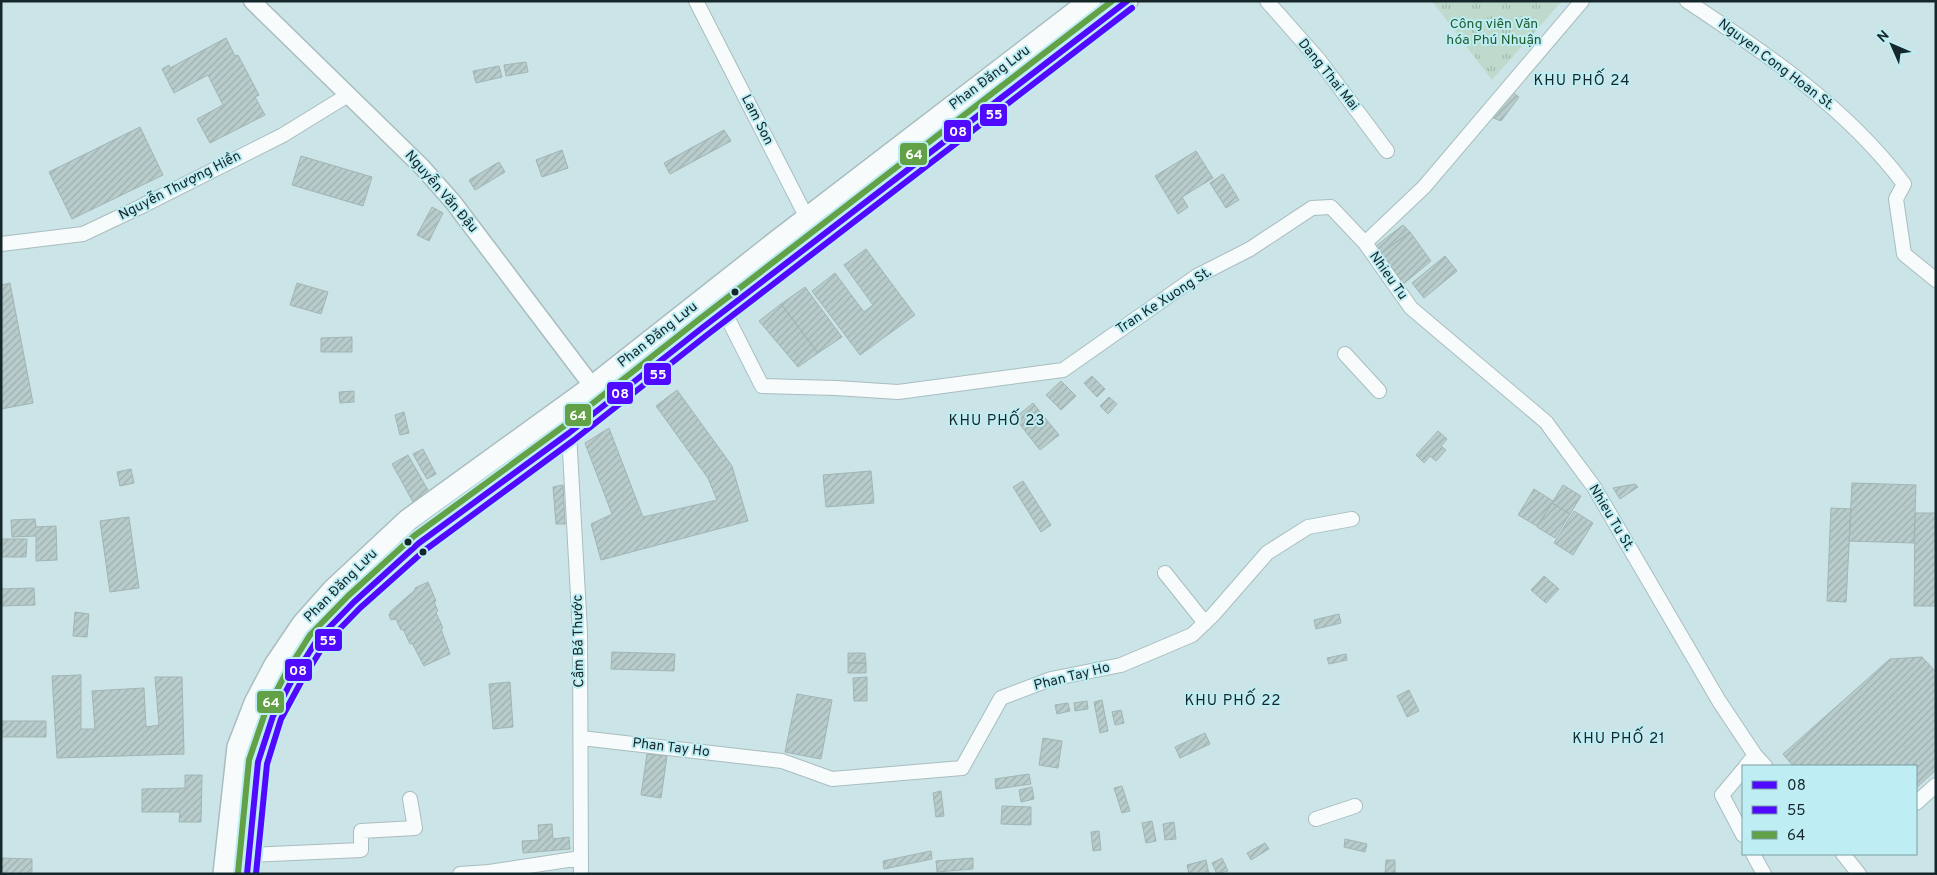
<svg xmlns="http://www.w3.org/2000/svg" width="1937" height="875" font-family="Overpass,sans-serif">
	<style>
		.grass { fill: url(#grass-tufts) }
		.building { fill: url(#building-hatch); stroke: #a1b5b4 }
		.lines { fill: none; stroke-linecap: round; stroke-linejoin: round }
		.minor-casing { stroke: #a9bdbf; stroke-width: 16 }
		.tertiary-casing { stroke: #a9bdbf; stroke-width: 19 }
		.primary-casing { stroke: #a9bdbf; stroke-width: 24 }
		.minor { stroke: #f7fbfb; stroke-width: 14 }
		.tertiary { stroke: #f7fbfb; stroke-width: 16 }
		.primary { stroke: #f7fbfb; stroke-width: 21 }
		.bus-1-casing { stroke: #beedf4; stroke-width: 10 }
		.bus-2-casing { stroke: #beedf4; stroke-width: 10 }
		.bus-3-casing { stroke: #beedf4; stroke-width: 10 }
		.bus-1 { stroke: #4f0aff; stroke-width: 6 }
		.bus-2 { stroke: #4f0aff; stroke-width: 6 }
		.bus-3 { stroke: #63a146; stroke-width: 6 }
		.bus-dot { fill: #15272a; stroke: #beedf4; stroke-width: 2 }
		.labels { text-anchor: middle; dominant-baseline: central; stroke-width: 4; stroke-linejoin: round; paint-order: stroke }
		.park-label { font-size: 14px; fill: #205d2e; stroke: #beedf4 }
		.street-label { font-size: 14px; fill: #15272a; stroke: #beedf4 }
		.neighbourhood-label { font-size: 15px; letter-spacing: 1px; fill: #15272a; stroke: #beedf4 }
		.line-badge { stroke: #beedf4; stroke-width: 2 }
		.badge-label { font-size: 14px; text-anchor: middle; font-weight: bold; fill: #fff }
	</style>
	<defs>
		<pattern id="grass-tufts" width="24" height="20" patternUnits="userSpaceOnUse" patternTransform="scale(1.25)"><rect width="24" height="20" fill="#bedacc"/><path d="M3 7l-1-3M5 7V3M7 7l1-3M15 17l-1-3M17 17v-4M19 17l1-3" fill="none" stroke="#a2bbaf"/></pattern>
		<pattern id="building-hatch" width="6" height="6" patternUnits="userSpaceOnUse" patternTransform="scale(1.25)"><rect width="6" height="6" fill="#b8cccb"/><path d="M-1 1l2-2M0 6l6-6M5 7l2-2" fill="none" stroke="#9dafae"/></pattern>
	</defs>
	<rect width="100%" height="100%" fill="#cbe4e7"/>
	<path class="grass" d="M1432 1H1562L1492 80Z"/>
	<path class="building" d="M226 38 235 56 238 55 259 95 255 97 265 115 210 143 197 119 223 105 208 75 174 93 162 69 169 65 170 68Z
		M526 62 528 72 506 76 504 65Z
		M499 66 502 77 476 83 473 71Z
		M1512 92 1519 97 1501 121 1491 117Z
		M140 127 163 175 72 219 49 172Z
		M724 130 731 141 670 174 664 163Z
		M562 150 568 168 542 177 536 160Z
		M1196 151 1213 178 1182 197 1188 207 1178 214 1155 176Z
		M301 156 372 177 363 206 292 185Z
		M499 162 505 172 475 190 469 180Z
		M1223 174 1239 200 1226 208 1210 183Z
		M432 207 443 213 429 241 417 235Z
		M1403 225 1410 232 1381 253 1376 246Z
		M1410 232 1431 261 1402 285 1378 256Z
		M866 249 915 315 860 355 812 291 835 273 864 312 873 305 844 265Z
		M1445 256 1457 271 1424 298 1412 283Z
		M10 283 33 403 1 409V285Z
		M297 283 328 292 321 314 290 305Z
		M805 287 842 337 818 353 781 304Z
		M781 304 818 353 798 367 759 321Z
		M352 337V352H321V338Z
		M1092 376 1105 389 1097 397 1084 383Z
		M1061 381 1076 396 1061 410 1046 395Z
		M677 390 732 466 748 521 601 560 591 524 612 514 585 443 609 428 643 517 717 500 708 478 656 406Z
		M354 391V402L340 403 339 392Z
		M1109 397 1117 404 1108 414 1100 406Z
		M1033 403 1059 435 1040 450 1015 418Z
		M404 412 409 433 400 435 395 415Z
		M1438 431 1447 439 1441 446 1446 450 1436 461 1430 456 1424 463 1416 455Z
		M423 449 436 474 427 479 413 454Z
		M408 455 429 492 413 502 392 464Z
		M131 469 134 483 120 486 117 472Z
		M871 471 874 503 826 507 823 475Z
		M1023 481 1051 525 1041 532 1013 487Z
		M1852 483 1916 485 1914 543 1849 541Z
		M1635 484 1638 487 1620 499 1613 488Z
		M563 485 565 524H556L553 487Z
		M1563 485 1581 496 1570 514 1552 503Z
		M1534 489 1553 501 1537 526 1518 515Z
		M1552 503 1570 514 1555 538 1537 527Z
		M1831 508 1851 509 1846 602 1827 601Z
		M1574 511 1593 523 1573 555 1554 543Z
		M1915 513H1936V606H1914Z
		M129 517 139 588 110 592 100 521Z
		M35 519 36 527 56 526 57 560 36 561V536L12 537 11 520Z
		M1 539H27L26 557H1Z
		M1544 576 1559 589 1546 603 1531 590Z
		M428 582 436 601 434 602 438 611 436 613 443 628 441 629 450 654 424 666 412 643 410 644 403 629 401 630 396 619 391 620 389 615 391 611 415 590V588Z
		M34 588 35 605 1 606V589Z
		M75 612 89 614 87 637 73 636Z
		M1339 614 1341 623 1316 629 1314 620Z
		M612 652 675 654 674 671 611 669Z
		M848 653H865L866 663H848Z
		M1346 654 1347 660 1329 664 1327 658Z
		M1922 657 1936 672V770L1916 788V766H1793L1783 754 1890 659Z
		M848 663H866V673H848Z
		M81 675V729H95L92 691 144 688 146 727 159 725 155 677H182L184 754 57 758 52 676Z
		M867 677V701H854L853 678Z
		M510 682 513 727 493 729 489 684Z
		M1409 690 1419 711 1407 717 1397 696Z
		M797 694 832 700 821 759 785 752Z
		M1102 700 1108 731 1100 733 1094 702Z
		M1087 701 1088 709 1075 711 1074 703Z
		M1068 703 1070 711 1057 714 1055 705Z
		M1121 710 1124 723 1115 725 1112 712Z
		M1 721H46V737H1Z
		M1205 733 1210 744 1180 758 1175 747Z
		M1043 738 1062 741 1058 768 1039 765Z
		M647 754 667 756 661 798 641 795Z
		M1029 774 1031 784 996 789 995 779Z
		M185 775H202L201 822H179L180 812H142V789L185 788Z
		M1122 786 1130 811 1122 813 1114 788Z
		M1032 787 1034 799 1021 802 1019 790Z
		M941 791 944 816 936 817 933 793Z
		M1002 806 1031 807V825L1001 824Z
		M1152 821 1156 841 1146 843 1142 823Z
		M1174 822 1176 839 1165 840 1163 824Z
		M552 824 553 839 569 837 570 849 523 853 522 841 539 840 538 825Z
		M1099 831 1101 850 1093 851 1091 832Z
		M1345 839 1367 844 1365 852 1344 847Z
		M1265 843 1269 849 1251 860 1247 853Z
		M931 851 932 859 884 869 883 861Z
		M1 858 32 859V874H1Z
		M973 858V869L937 872 936 861Z
		M1222 858 1228 871 1217 874 1212 863Z
		M1206 860 1209 874H1189L1187 865Z
		M1386 860H1395V874H1385Z"/>
	<g class="lines">
		<g class="minor-casing">
			<path id="minor" d="M696 1 807 218 821 236
				M1267 1 1319 60 1387 151
				M1687 1C1767 54 1846 107 1904 184L1896 199 1904 254 1936 280
				M1365 243 1411 308 1546 422 1551 429 1594 487 1719 701 1755 755 1746 766
				M1 244 83 234 140 207 283 135 348 95
				M724 311 762 386 836 388 898 392 1063 370 1197 276 1250 249 1312 208 1331 207 1365 243 1424 187 1582 1
				M1345 354 1379 391
				M554 414 569 433 580 632 581 874
				M1165 573 1205 623
				M581 738 782 761 832 779 962 768 1001 698 1051 679 1121 665 1192 635 1213 615 1267 553 1308 527 1352 519
				M1755 755 1765 766
				M1743 770 1722 795 1743 835
				M1916 803 1936 785
				M1316 819 1355 806
				M1753 854 1764 874
				M1843 854 1859 874
				M249 855 361 850V831L415 828 410 799
				M460 874 489 872 581 858"/>
		</g>
		<g class="tertiary-casing">
			<path id="tertiary" d="M252 1 422 167 453 202 599 395"/>
		</g>
		<g class="primary-casing">
			<path id="primary" d="M224 874 238 747 255 703 275 665 302 625 333 590 408 520 592 387 776 242 1090 1
				M247 874 258 762 273 716 293 678 317 640 354 602 419 543 569 433 702 328 1127 1"/>
		</g>
		<use href="#minor" class="minor"/>
		<use href="#tertiary" class="tertiary"/>
		<use href="#primary" class="primary"/>
		<g class="bus-1-casing">
			<path id="bus-1" d="M247 874 258 762 273 716 293 678 317 640 354 602 419 543 569 433 702 328 1127 1"/>
		</g>
		<g class="bus-2-casing">
			<path id="bus-2" d="M256 874 267 764 281 719 301 682 324 645 360 608 425 550 574 440 707 335 1132 8"/>
		</g>
		<g class="bus-3-casing">
			<path id="bus-3" d="M238 873 249 760 265 713 286 673 310 635 348 596 414 536 564 426 697 321 1112 1"/>
		</g>
		<use href="#bus-1" class="bus-1"/>
		<use href="#bus-2" class="bus-2"/>
		<use href="#bus-3" class="bus-3"/>
	</g>
	<g class="bus-dot">
		<circle cx="735" cy="292" r="4.5"/>
		<circle cx="408" cy="542" r="4.5"/>
		<circle cx="423" cy="552" r="4.5"/>
	</g>
	<g class="labels">
		<g class="park-label">
			<text x="1494" y="24">Công viên Văn<tspan x="1494" dy="16">hóa Phú Nhuận</tspan></text>
		</g>
		<g class="street-label">
			<text transform="translate(1776 65) rotate(37)">Nguyen Cong Hoan St.</text>
			<text transform="translate(1328 75) rotate(51)">Dang Thai Mai</text>
			<text transform="translate(990 78) rotate(-37)">Phan Đăng Lưu</text>
			<text transform="translate(757 120) rotate(63)">Lam Son</text>
			<text transform="translate(180 186) rotate(-27)">Nguyễn Thượng Hiền</text>
			<text transform="translate(441 192) rotate(49)">Nguyễn Văn Đậu</text>
			<text transform="translate(1388 276) rotate(55)">Nhieu Tu</text>
			<text transform="translate(1164 301) rotate(-33)">Tran Ke Xuong St.</text>
			<text transform="translate(658 335) rotate(-38)">Phan Đăng Lưu</text>
			<text transform="translate(1611 518) rotate(59)">Nhieu Tu St.</text>
			<text transform="translate(341 586) rotate(-45)">Phan Đăng Lưu</text>
			<text transform="translate(579 641) rotate(-91)">Cầm Bá Thước</text>
			<text transform="translate(1072 677) rotate(-14)">Phan Tay Ho</text>
			<text transform="translate(671 748) rotate(7)">Phan Tay Ho</text>
		</g>
		<g class="neighbourhood-label">
			<text x="1582" y="81">KHU PHỐ 24</text>
			<text x="997" y="421">KHU PHỐ 23</text>
			<text x="1233" y="701">KHU PHỐ 22</text>
			<text x="1619" y="739">KHU PHỐ 21</text>
		</g>
	</g>
	<g class="line-badge">
		<rect x="979" y="103" width="29" height="24" rx="5" fill="#4f0aff"/>
		<rect x="943" y="119" width="29" height="24" rx="5" fill="#4f0aff"/>
		<rect x="899" y="142" width="29" height="24" rx="5" fill="#63a146"/>
		<rect x="643" y="362" width="29" height="24" rx="5" fill="#4f0aff"/>
		<rect x="606" y="381" width="28" height="24" rx="5" fill="#4f0aff"/>
		<rect x="564" y="403" width="28" height="24" rx="5" fill="#63a146"/>
		<rect x="314" y="628" width="29" height="24" rx="5" fill="#4f0aff"/>
		<rect x="284" y="658" width="29" height="24" rx="5" fill="#4f0aff"/>
		<rect x="256" y="690" width="29" height="24" rx="5" fill="#63a146"/>
	</g>
	<g class="badge-label">
		<text x="994" y="119">55</text>
		<text x="958" y="136">08</text>
		<text x="914" y="159">64</text>
		<text x="658" y="379">55</text>
		<text x="620" y="398">08</text>
		<text x="578" y="420">64</text>
		<text x="328" y="645">55</text>
		<text x="298" y="675">08</text>
		<text x="271" y="707">64</text>
	</g>
	<rect width="1937" height="875" fill="none" stroke="#15272a" stroke-width="5"/>
	<rect x="1742" y="765" width="175" height="90" fill="#beedf4" stroke="#7a9ea3"/>
	<rect x="1752" y="781" width="25" height="8" fill="#4f0aff" stroke="#7a9ea3"/>
	<text x="1787" y="790" font-size="15" fill="#15272a">08</text>
	<rect x="1752" y="806" width="25" height="8" fill="#4f0aff" stroke="#7a9ea3"/>
	<text x="1787" y="815" font-size="15" fill="#15272a">55</text>
	<rect x="1752" y="831" width="25" height="8" fill="#63a146" stroke="#7a9ea3"/>
	<text x="1787" y="840" font-size="15" fill="#15272a">64</text>
	<g transform="translate(1892 45) rotate(315)" stroke="#beedf4" stroke-width="4" paint-order="stroke">
	<path d="M0-4L9 19L0 12L-9 19Z" fill="#15272a"/>
	<text y="-8" font-size="14" font-weight="bold" text-anchor="middle" fill="#15272a">N</text>
	</g>
</svg>
